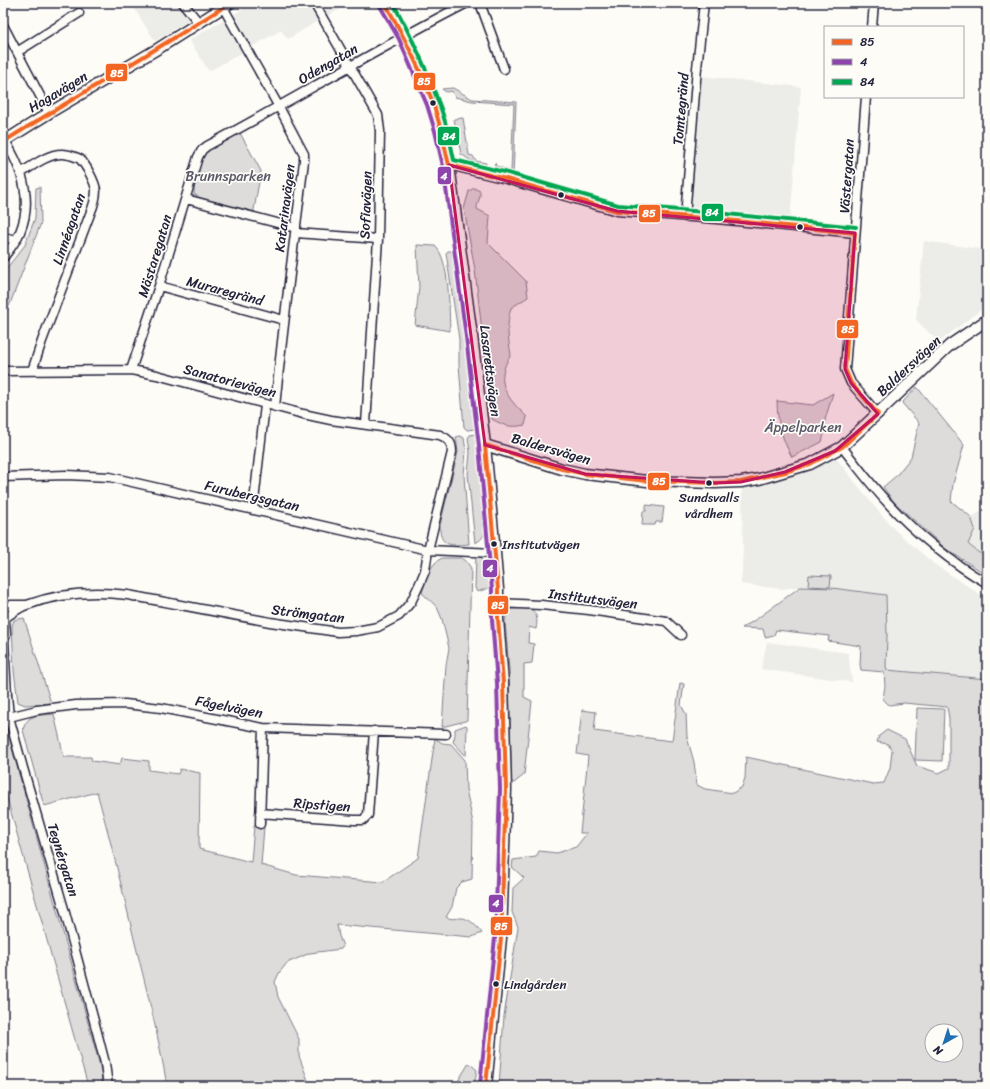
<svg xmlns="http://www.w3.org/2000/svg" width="990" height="1089" font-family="Sriracha,sans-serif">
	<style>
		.built { fill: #ecece9 }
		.green { fill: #dddcdb; stroke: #807f8b; fill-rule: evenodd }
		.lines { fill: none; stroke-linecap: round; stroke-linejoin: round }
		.minor-casing { stroke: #22223b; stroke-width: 11 }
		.tertiary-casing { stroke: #22223b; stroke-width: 13 }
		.minor { stroke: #fdfcf7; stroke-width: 8 }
		.tertiary { stroke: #fdfcf7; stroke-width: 10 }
		.bus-1-casing { stroke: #fdfcf7; stroke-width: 7 }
		.bus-2-casing { stroke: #fdfcf7; stroke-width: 7 }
		.bus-3-casing { stroke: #fdfcf7; stroke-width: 7 }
		.bus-1 { stroke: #f26522; stroke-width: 4 }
		.bus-2 { stroke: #8e44ad; stroke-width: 4 }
		.bus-3 { stroke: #00a651; stroke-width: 4 }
		.marked { fill: #c2185b; fill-opacity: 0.2; stroke: #c2185b; stroke-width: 3; stroke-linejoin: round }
		.bus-dot { fill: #22223b; stroke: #fdfcf7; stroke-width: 1.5 }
		.labels { text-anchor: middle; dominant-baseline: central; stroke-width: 3.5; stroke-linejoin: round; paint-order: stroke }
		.bus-label { font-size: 13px; fill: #22223b; stroke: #fdfcf7; text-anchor: start }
		.street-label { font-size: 14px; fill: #22223b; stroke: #fdfcf7 }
		.park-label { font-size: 14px; fill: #5a5a6b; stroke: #fdfcf7 }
		.line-badge { stroke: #fdfcf7; stroke-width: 1.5 }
		.badge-label { font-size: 11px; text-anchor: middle; font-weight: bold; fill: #fff }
	</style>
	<rect width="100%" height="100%" fill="#fdfcf7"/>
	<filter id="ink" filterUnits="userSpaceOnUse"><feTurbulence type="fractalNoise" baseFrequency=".025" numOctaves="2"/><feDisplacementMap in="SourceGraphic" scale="8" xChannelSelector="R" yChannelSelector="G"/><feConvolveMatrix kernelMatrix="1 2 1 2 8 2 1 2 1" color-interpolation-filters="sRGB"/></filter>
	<g filter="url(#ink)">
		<path class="built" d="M131 3H179L188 14 189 18 188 21 155 41Z
			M252 3H309L319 20 288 39 281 30 250 48 233 15Z
			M318 3H351L326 17Z
			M224 20 243 52 209 71 189 40Z
			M702 76 801 87 790 221 695 213 691 206Z
			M924 241 987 250V305L939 342 916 320Z
			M836 458 874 506 895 530 934 564 975 591 987 598V679L887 670 886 666 887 635 886 595 832 588 799 587 782 589 741 584 743 550 742 488 768 483Z
			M987 509V553H979L968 544 975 529 971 517Z
			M767 642 848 653 852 682 761 669Z"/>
		<path class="green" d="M453 88 472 99 516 102 513 175 494 168 495 163 496 166 511 171 514 104 472 101 455 97 452 91 446 92 442 89Z
			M463 118 469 155 473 156 476 161 486 163V166L470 160 461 154 454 119Z
			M240 133 261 171 253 215 202 199 194 194C194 182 199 157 209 149Z
			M40 187 41 223 10 304 3 318V273L25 245 35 218 36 188Z
			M474 188 480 191C481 198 477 202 477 209L490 216 488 243 526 281 528 297 511 308C506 326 508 337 511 355 493 381 507 398 527 417L525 425C511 428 504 426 492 419L475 270 464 209 469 191Z
			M417 245 435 246C450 259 449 312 450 331L415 325 419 287Z
			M448 251H451L458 279 476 429 467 430 464 427 459 365V339L446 253Z
			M917 387 964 445 953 484 951 501 971 517 975 529 968 544 979 553H987V575L946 549 894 502 883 487 896 476 911 457 919 423 902 403Z
			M833 393 825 420 824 434 822 442 792 457C782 440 777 421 777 401L813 405Z
			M476 434 486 524C485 533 484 539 475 543L468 474 470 452 468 438 470 435Z
			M460 436 464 438 466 451 464 475 469 544C451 546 439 547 440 525L458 452 456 437Z
			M646 505 664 507 662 522H656L655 525H642L643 511H646Z
			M476 555C490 560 488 576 489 588L477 592 475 588Z
			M442 558H462L466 561 471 568 467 720 465 721 442 727 446 665 449 648 442 619 437 607 422 593C426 580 429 564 442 558Z
			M809 575 831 576 830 587 808 586Z
			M800 587 832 588 886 595 887 635 886 666 887 670 987 679V1086H499L504 1016 518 927 512 912 513 888 524 878 512 867 513 860 536 857 539 851 557 853 576 847 587 833H580L588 756 577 754 582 710 596 712 594 731 672 741 680 683 684 684 681 705 686 714 687 737 694 762 697 785 705 789 733 793 742 787 745 778 746 757 873 784 884 783 890 768 892 751 888 744 877 742 879 736 887 730 905 739 917 766 939 773 949 768V718L947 707 904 703 889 705 883 699 885 686 884 672 861 670 860 664 861 646 828 641 829 636 776 630 774 635 765 637 763 629 742 628 758 618ZM932 1031H956V1055H932Z
			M530 608C537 613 538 619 536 629L529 627 528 643 534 644 532 663 524 664V697L532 701 524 775 514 783 510 781 511 766 509 669 505 621 507 612 512 609Z
			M24 618 51 703 25 705 18 702 14 671 12 626 14 620Z
			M917 708 944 709 942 761 915 760Z
			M54 714 64 757H91L92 761 120 765 122 758 149 761V770L178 774 180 769 200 773 199 849 251 862 254 826 264 827 261 865 296 875 383 882 418 858 435 738 442 743 451 744 465 760 466 789 473 823 472 879 462 882 456 888 452 907 446 917C452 920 455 918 461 918 470 918 477 927 482 933L472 937 337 925 339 936 343 946 341 949 310 953 287 963 279 973 275 982 278 997 299 1039V1056L310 1086H167C159 1038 147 991 135 943 123 892 111 842 97 792L44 806 23 730C27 713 39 716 54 714Z
			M3 716 100 1066 103 1086H88L3 784Z
			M466 725 467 726 466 756 453 742 455 735V729Z
			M469 1063 477 1070 474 1086H455Z"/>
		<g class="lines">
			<g class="minor-casing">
				<path id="minor" d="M183 3 199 23
					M314 3 378 115 380 131 378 239 366 424
					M480 3 504 69
					M982 3 987 7
					M223 7 279 107 304 154V161C294 243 283 325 275 407
					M3 25 49 113
					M872 27 874 3
					M17 52 79 13
					M866 97 845 369 851 383 878 414
					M449 165 506 179 617 211 716 219 855 233
					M21 173C32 166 49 153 63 154 67 154 77 157 80 159 86 165 95 182 96 190 96 198 93 207 90 214L42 341 32 371
					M186 199 296 228
					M685 217 697 68 704 3
					M296 233 378 239
					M3 237 16 240
					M3 258C9 250 16 242 20 232 33 201 22 168 5 141
					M159 286 284 320
					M131 370 159 286 198 157 202 150 207 146C294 99 379 48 467 3
					M3 371 131 370 157 375 303 414 331 420 440 435C449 439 452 443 452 452L428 550 425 571 420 583 411 602 399 616 378 627 356 631 338 632 270 622 128 595C95 591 59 593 27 605 20 607 14 612 8 616
					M842 447C857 466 871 485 887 502 912 530 954 565 987 583
					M3 477 66 475 110 477 428 550 495 553
					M253 510 265 405
					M497 603 541 605 589 610 666 621 681 635
					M3 608 11 605H25
					M5 620 6 635 4 640 7 695 9 717 23 768 64 909 97 1032 105 1063 108 1086
					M9 717 37 710 76 705 125 704 161 708 263 728 446 734
					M260 813 354 820H363L368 815 374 731
					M260 824 263 728"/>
			</g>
			<g class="tertiary-casing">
				<path id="tertiary" d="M386 3 404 36 433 103 441 129 449 165 472 336 485 445 495 553 498 589V619L503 683 506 789 501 938 486 1086
					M3 142 49 113 159 48 230 3
					M485 445 562 469 585 474 647 481 715 483 741 482 759 479 810 464 842 447 950 345 987 320"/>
			</g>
			<use href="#minor" class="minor"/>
			<use href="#tertiary" class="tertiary"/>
			<g class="bus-1-casing">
				<path id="bus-1" d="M385 3C403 35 420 68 433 103 440 123 444 144 449 165
					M3 142C78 95 155 51 230 3
					M449 165 506 179 617 211 716 219 855 233
					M855 233 845 369 851 383 878 414
					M485 445 498 589V619L503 683 506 789 501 938 486 1086
					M485 445 562 469 585 474 647 481 715 483 741 482 785 472 810 464 842 447 878 414"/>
			</g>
			<g class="bus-2-casing">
				<path id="bus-2" d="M380 6 399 39 427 105 435 131 443 166 466 337 479 446 492 589V619L497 683 500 789 495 938 480 1085"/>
			</g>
			<g class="bus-3-casing">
				<path id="bus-3" d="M393 3C410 34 426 67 438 101 446 120 450 140 454 160L508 173 618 205 717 213 856 227"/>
			</g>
			<use href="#bus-1" class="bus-1"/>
			<use href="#bus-2" class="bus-2"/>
			<use href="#bus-3" class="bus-3"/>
		</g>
	</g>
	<path class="marked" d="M449 165 617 211 855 233 845 369 851 383 878 414 835 451 785 472 741 482 715 483 585 474 485 445Z"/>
	<g class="bus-dot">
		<circle cx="433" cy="103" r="3.5"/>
		<circle cx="561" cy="195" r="3.5"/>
		<circle cx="800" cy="227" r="3.5"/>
		<circle cx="709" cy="483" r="3.5"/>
		<circle cx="494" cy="544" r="3.5"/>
		<circle cx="496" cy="984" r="3.5"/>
	</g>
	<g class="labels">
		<g class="bus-label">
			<text x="709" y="497" text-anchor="middle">Sundsvalls<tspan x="709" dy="16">vårdhem</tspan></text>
			<text x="502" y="544">Institutvägen</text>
			<text x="504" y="984">Lindgården</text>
		</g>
		<g class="street-label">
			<text transform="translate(328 64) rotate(-30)">Odengatan</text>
			<text transform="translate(58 92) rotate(-31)">Hagavägen</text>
			<text transform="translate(681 109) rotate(-85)">Tomtegränd</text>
			<text transform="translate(847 176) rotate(-86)">Västergatan</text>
			<text transform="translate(366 205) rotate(-88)">Sofiavägen</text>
			<text transform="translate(285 208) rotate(-83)">Katarinavägen</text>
			<text transform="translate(69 229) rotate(-71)">Linnéagatan</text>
			<text transform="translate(155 256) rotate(-73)">Mästaregatan</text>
			<text transform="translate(225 291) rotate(15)">Muraregränd</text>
			<text transform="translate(909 366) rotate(-43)">Baldersvägen</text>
			<text transform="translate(490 371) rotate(83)">Lasarettsvägen</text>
			<text transform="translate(230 381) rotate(15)">Sanatorievägen</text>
			<text transform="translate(551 449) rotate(16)">Baldersvägen</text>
			<text transform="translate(252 496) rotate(13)">Furubergsgatan</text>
			<text transform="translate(593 599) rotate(7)">Institutsvägen</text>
			<text transform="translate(308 614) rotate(7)">Strömgatan</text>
			<text transform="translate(229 707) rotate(11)">Fågelvägen</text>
			<text transform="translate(322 805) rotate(4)">Ripstigen</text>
			<text transform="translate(63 860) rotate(73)">Tegnérgatan</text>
		</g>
		<g class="park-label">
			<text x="228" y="176">Brunnsparken</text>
			<text x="803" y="427">Äppelparken</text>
		</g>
	</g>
	<g class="line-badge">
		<rect x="105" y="63" width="23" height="19" rx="4" fill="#f26522"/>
		<rect x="413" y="72" width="23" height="19" rx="4" fill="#f26522"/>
		<rect x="437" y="126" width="23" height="20" rx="4" fill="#00a651"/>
		<rect x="437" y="166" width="15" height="19" rx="4" fill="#8e44ad"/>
		<rect x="701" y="203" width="23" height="19" rx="4" fill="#00a651"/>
		<rect x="638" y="204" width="23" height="19" rx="4" fill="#f26522"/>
		<rect x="836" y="319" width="23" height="20" rx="4" fill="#f26522"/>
		<rect x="647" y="472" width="23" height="19" rx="4" fill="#f26522"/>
		<rect x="482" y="559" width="16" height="19" rx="4" fill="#8e44ad"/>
		<rect x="487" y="595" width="22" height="20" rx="4" fill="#f26522"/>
		<rect x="488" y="894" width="16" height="19" rx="4" fill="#8e44ad"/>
		<rect x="490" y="916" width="23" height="20" rx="4" fill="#f26522"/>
	</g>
	<g class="badge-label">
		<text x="117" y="77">85</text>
		<text x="424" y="85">85</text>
		<text x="449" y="140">84</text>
		<text x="444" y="180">4</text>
		<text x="712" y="216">84</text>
		<text x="649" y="217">85</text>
		<text x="848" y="333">85</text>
		<text x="659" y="485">85</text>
		<text x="490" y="572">4</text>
		<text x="498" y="609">85</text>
		<text x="496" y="907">4</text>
		<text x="501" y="930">85</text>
	</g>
	<rect width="990" height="1089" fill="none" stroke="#fdfcf7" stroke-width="16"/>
	<rect x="8" y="8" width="974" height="1073" fill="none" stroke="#22223b" stroke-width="1.5" filter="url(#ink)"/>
	<rect x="824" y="26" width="140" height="72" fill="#fdfcf7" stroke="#a5a5ac"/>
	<rect x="832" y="39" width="20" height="6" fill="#f26522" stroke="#a5a5ac"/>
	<text x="860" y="46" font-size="12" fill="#22223b">85</text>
	<rect x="832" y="59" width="20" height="6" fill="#8e44ad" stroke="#a5a5ac"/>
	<text x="860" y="66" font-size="12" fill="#22223b">4</text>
	<rect x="832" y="79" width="20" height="6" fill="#00a651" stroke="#a5a5ac"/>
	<text x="860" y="86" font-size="12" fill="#22223b">84</text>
	<g transform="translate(944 1043) rotate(219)"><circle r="19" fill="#fdfcf7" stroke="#a5a5ac"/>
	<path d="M0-3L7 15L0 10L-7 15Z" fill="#1f6fb2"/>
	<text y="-6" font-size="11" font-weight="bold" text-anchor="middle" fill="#22223b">N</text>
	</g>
</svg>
